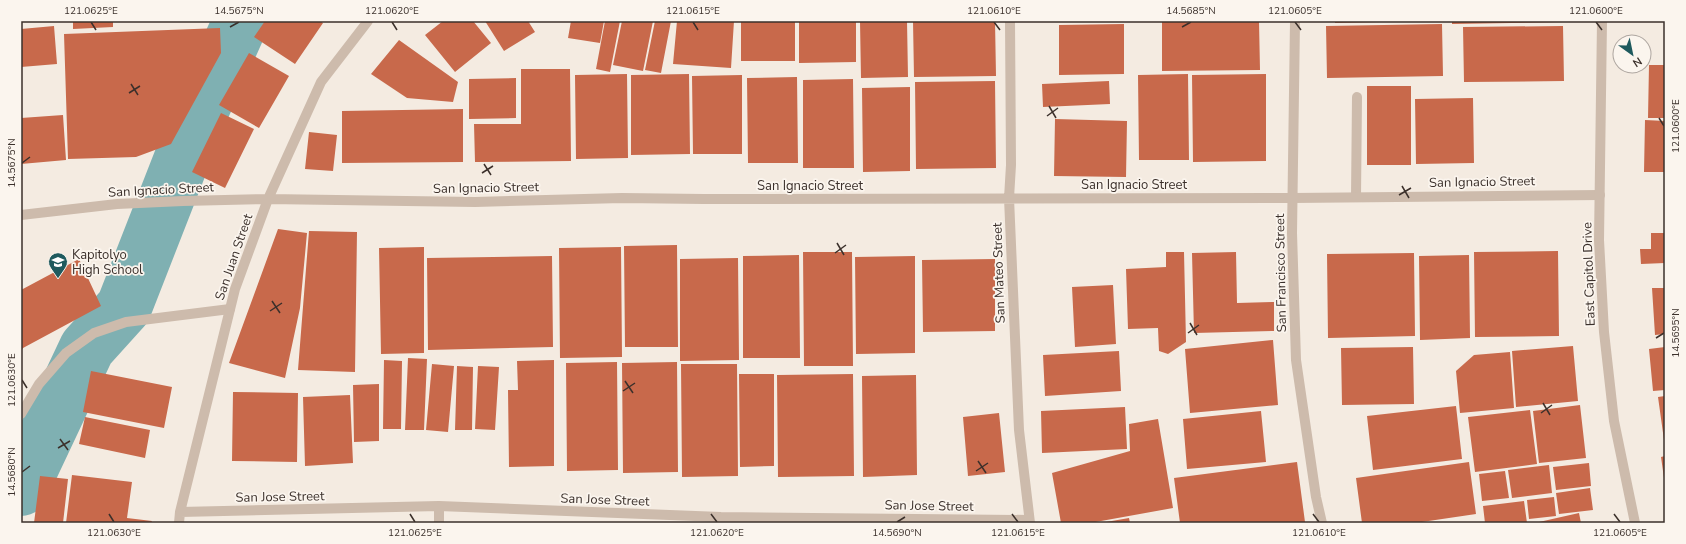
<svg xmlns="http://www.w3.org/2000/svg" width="1686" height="544" font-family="'Nunito Sans',sans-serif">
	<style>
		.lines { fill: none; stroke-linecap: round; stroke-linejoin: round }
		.river { stroke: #7fb0b2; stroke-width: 56 }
		.building { fill: #c8694b }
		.service { stroke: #cdbbac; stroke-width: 10 }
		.minor { stroke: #cdbbac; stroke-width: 10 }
		.tertiary { stroke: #cdbbac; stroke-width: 10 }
		.ticks { fill: none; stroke: #3b302b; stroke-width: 1.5 }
		.labels { text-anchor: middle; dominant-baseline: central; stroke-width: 3.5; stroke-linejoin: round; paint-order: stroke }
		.street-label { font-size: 13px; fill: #3b302b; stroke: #fbf5ee }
		.poi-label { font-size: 13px; fill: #3b302b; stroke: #fbf5ee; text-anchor: start }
		.neatline { fill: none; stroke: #3b302b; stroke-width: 1.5 }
		.ticks-label { font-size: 10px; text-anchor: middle; fill: #3b302b }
	</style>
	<rect width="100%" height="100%" fill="#f4ebe1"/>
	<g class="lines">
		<path class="river" d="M21 488 87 348 124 307 201 110 241 21"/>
	</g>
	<path class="building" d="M73 21H113V27L73 29Z
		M265 21H320L323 23 295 64 254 37Z
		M443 21H473L491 43 455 72 425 35Z
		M485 21H528L535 32 504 51Z
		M571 21H604L600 43 568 38Z
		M605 21H620L610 72 596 69Z
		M622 21H653L643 71 613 65Z
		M655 21H671L661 73 645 70Z
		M677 21H734L731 68 673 64Z
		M741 21H795V61H741Z
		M799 21H856V62L799 63Z
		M860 21H907L908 77 861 78Z
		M913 21H995L996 76 914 77Z
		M1162 21H1259L1260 70 1162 71Z
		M1335 21H1380V22L1335 23Z
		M1452 21H1563V22L1452 24Z
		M1124 24V74L1059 75V25Z
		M1442 24 1443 76 1327 78 1326 26Z
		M54 26 57 64 21 67V29Z
		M1563 26 1564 81 1464 82 1463 27Z
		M220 28 221 53 171 144 136 157 68 159 64 34Z
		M399 40 458 82 453 102 407 98 371 74Z
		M249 53 289 76 259 128 219 105Z
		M1649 65H1665V118H1648Z
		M521 69H570L571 161 475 162 474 124H521Z
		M627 74 628 158 576 159 575 75Z
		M689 74 690 154 631 155V75Z
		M1188 74 1189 160H1139L1138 75Z
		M1266 74V161L1193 162 1192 75Z
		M742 75V154H693L692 76Z
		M797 77 798 163H748L747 78Z
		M516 78V118L469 119V79Z
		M853 79 854 168H803V80Z
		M995 81 996 168 916 169 915 82Z
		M1109 81 1110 104 1043 107 1042 84Z
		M1367 86H1411V165H1367Z
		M910 87V171L863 172 862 88Z
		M1473 98 1474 163 1416 164 1415 99Z
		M463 109V162L342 163V111Z
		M221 113 254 129 225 188 192 172Z
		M63 115 66 160 21 164V118Z
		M1055 119 1127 121 1126 177 1054 176Z
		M1645 120 1665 121V172H1644Z
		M309 132 337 135 333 171 305 169Z
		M278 229 307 233 300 308 285 378 229 363Z
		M309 231 357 232 355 372 298 370Z
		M1651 233H1665V263L1641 264 1640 249H1651Z
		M677 245 678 347H625L624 246Z
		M424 247V353L381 354 379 248Z
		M621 247 622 357 560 358 559 248Z
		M1558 251 1559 336 1475 337 1474 252Z
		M803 252H852L853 366H804Z
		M1166 252H1184L1186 342 1168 354 1159 351 1158 328 1128 329 1126 269 1166 267Z
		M1236 252 1237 303 1274 302V331L1194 333 1192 253Z
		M1414 253 1415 336 1328 338 1327 254Z
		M799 255 800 358H743V256Z
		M1469 255 1470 338 1420 340 1419 256Z
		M552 256 553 347 428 350 427 258Z
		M915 256V353L856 354 855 257Z
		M738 258 739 360 680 361V259Z
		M79 259 101 306 23 348 21 351V290Z
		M995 259V331L923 332 922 260Z
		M1113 285 1116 344 1075 347 1072 287Z
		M1652 288H1665V334L1655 335Z
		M1273 340 1278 405 1190 413 1185 349Z
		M1573 346 1578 401 1516 407 1512 351Z
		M1413 347 1414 404 1342 405 1341 348Z
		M1665 347V390L1653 391 1649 349Z
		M1119 351 1121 391 1045 396 1043 355Z
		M1510 352 1514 408 1460 413 1456 371 1474 355Z
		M408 358 427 359 424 430H405Z
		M384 360 402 361 401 429H383Z
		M554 360V466L509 467 508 390H518L517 361Z
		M617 362 618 470 567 471 566 363Z
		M677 362 678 472 623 473 622 363Z
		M432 364 454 366 448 432 426 430Z
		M681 364H737L738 476 682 477Z
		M457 366 473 367 472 430H455Z
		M478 366 499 367 495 430 475 429Z
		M91 371 172 387 164 428 83 412Z
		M739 374H774V466L740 467Z
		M853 374 854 476 778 477 777 375Z
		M916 375 917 475 863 477 862 376Z
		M379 384V441L354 442 353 385Z
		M233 392 298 393 297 462 232 461Z
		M350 395 353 463 305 466 303 397Z
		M1665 396V440H1664L1658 397Z
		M1580 405 1586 458 1539 463 1533 411Z
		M1456 406 1462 459 1373 470 1367 416Z
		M1125 407 1127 449 1042 453 1041 411Z
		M1530 410 1537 464 1475 472 1468 417Z
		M1261 411 1266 462 1187 469 1183 419Z
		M999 413 1005 472 968 476 963 417Z
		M85 417 150 430 145 458 79 444Z
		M1158 419 1173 508 1090 523H1061L1052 473 1130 451 1129 424Z
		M1665 456V478H1664L1661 457Z
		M1297 462 1305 522 1295 523H1180L1174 478Z
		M1469 462 1476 514 1415 523H1362L1356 478Z
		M1589 463 1591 486 1556 490 1553 467Z
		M1549 465 1552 493 1512 498 1508 470Z
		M1505 471 1509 498 1482 501 1479 474Z
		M72 475 132 482 127 518 152 521 151 523H66Z
		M40 476 68 479 63 523H34Z
		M1590 488 1593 510 1559 514 1556 493Z
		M1554 497 1556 516 1529 519 1527 500Z
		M1524 501 1527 523H1485L1483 506Z
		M1579 513 1581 523H1539V522Z
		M1129 518 1130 523H1106V522Z"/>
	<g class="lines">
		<path class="service" d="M1356 197 1357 97
			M21 414 39 384 66 353 94 333 126 322 230 309"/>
		<path class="minor" d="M1010 21 1011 165 1009 198 1019 430 1030 523
			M1295 21 1292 233 1296 360 1316 497 1322 523
			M21 215 117 204 183 201 268 199 475 202 622 198 704 199 1293 198 1600 195
			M180 512 439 506 721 517 1029 520
			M179 523 180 512 235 289 268 199 321 82 368 21
			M439 523V506"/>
		<path class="tertiary" d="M1602 21 1599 240 1604 332 1614 421 1635 523"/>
	</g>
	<path class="ticks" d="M91 22 96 30M392 22 397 30M693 22 698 30M994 22 1000 30M1295 22 1301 30M1596 22 1602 30M230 27 239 22M1182 27 1191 22M131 84 138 95M129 93 140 86M1049 106 1056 118M1047 116 1058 108M1659 118 1664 126M22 163 30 157M484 164 491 175M482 173 493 166M1402 186 1409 198M1399 195 1411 188M837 243 844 255M835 253 846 245M272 301 280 313M270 311 282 303M1190 323 1197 335M1188 333 1199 325M1656 338 1664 333M22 380 27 388M625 381 633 393M623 391 635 383M1543 403 1550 415M1541 413 1552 405M60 439 68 450M58 448 70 441M978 461 986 473M976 471 988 463M22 472 30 466M109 514 114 522M410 514 415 522M711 514 717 522M1012 514 1018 522M1313 514 1319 522M1614 514 1620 522M897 522 905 517"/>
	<defs>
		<g id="school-pin" transform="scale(1)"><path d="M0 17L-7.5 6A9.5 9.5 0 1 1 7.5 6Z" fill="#1f5a5e" stroke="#fbf5ee"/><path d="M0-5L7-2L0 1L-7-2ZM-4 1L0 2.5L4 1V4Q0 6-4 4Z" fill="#fff"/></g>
	</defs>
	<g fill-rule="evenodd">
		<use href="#school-pin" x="58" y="262"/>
	</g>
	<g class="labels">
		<g class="street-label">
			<text transform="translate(1482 182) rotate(-1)">San Ignacio Street</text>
			<text x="1134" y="185">San Ignacio Street</text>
			<text x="810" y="186">San Ignacio Street</text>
			<text transform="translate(486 188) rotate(-1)">San Ignacio Street</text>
			<text transform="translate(161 190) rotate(-3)">San Ignacio Street</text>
			<text transform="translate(234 257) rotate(-71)">San Juan Street</text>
			<text transform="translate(999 273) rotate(-92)">San Mateo Street</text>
			<text transform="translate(1281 273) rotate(-91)">San Francisco Street</text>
			<text transform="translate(1589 274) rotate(-92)">East Capitol Drive</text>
			<text transform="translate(280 497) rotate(-1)">San Jose Street</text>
			<text transform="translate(605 500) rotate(2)">San Jose Street</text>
			<text transform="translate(929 506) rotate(1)">San Jose Street</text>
		</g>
		<g class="poi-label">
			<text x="72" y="255">Kapitolyo<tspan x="72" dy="15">High School</tspan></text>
		</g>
	</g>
	<rect width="1686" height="544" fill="none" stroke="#fbf5ee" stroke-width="44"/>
	<g transform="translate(1632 54) rotate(147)"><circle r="19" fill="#fbf5ee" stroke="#aea6a0"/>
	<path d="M0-3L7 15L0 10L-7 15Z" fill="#1f5a5e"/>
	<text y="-6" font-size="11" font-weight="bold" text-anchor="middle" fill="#3b302b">N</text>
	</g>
	<rect x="22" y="22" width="1642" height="500" class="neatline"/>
	<g class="ticks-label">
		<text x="91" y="14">121.0625°E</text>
		<text x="239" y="14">14.5675°N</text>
		<text x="392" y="14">121.0620°E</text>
		<text x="693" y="14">121.0615°E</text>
		<text x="994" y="14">121.0610°E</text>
		<text x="1191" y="14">14.5685°N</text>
		<text x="1295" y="14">121.0605°E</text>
		<text x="1596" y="14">121.0600°E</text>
		<text transform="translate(1675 126) rotate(-90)" y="4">121.0600°E</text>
		<text transform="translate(11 163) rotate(-90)" y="4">14.5675°N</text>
		<text transform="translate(1675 333) rotate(-90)" y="4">14.5695°N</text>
		<text transform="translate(11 380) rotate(-90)" y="4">121.0630°E</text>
		<text transform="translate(11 472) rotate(-90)" y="4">14.5680°N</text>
		<text x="114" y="536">121.0630°E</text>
		<text x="415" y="536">121.0625°E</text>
		<text x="717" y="536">121.0620°E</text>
		<text x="897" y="536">14.5690°N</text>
		<text x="1018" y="536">121.0615°E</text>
		<text x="1319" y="536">121.0610°E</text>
		<text x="1620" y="536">121.0605°E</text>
	</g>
</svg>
